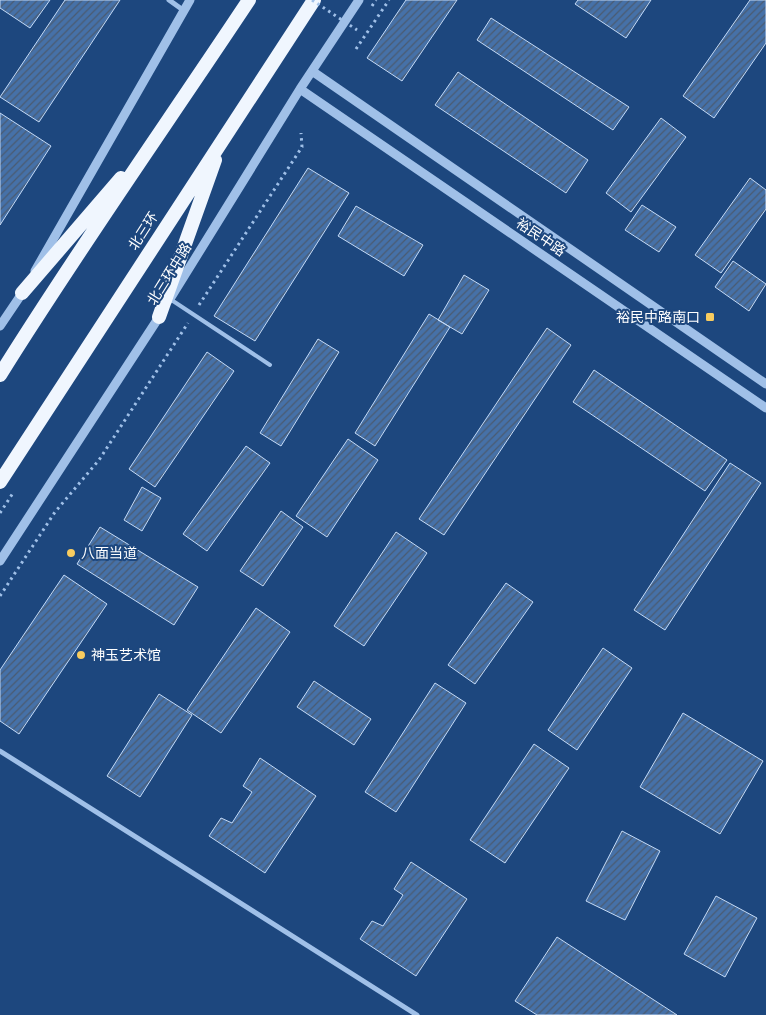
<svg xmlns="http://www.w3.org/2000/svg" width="766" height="1015" font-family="Mulish,'Noto Sans SC',sans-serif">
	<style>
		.building { fill: url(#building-hatch); stroke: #c4daf6 }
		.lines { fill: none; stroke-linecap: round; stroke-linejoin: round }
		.path { stroke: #a0c0e8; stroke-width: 3; stroke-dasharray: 2.5 4; stroke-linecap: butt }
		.service { stroke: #a0c0e8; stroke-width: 4 }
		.minor { stroke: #a0c0e8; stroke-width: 5 }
		.tertiary { stroke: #a0c0e8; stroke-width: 9 }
		.trunk { stroke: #f0f6fe; stroke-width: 14 }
		.path-bridge { stroke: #a0c0e8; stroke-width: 3; stroke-dasharray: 2.5 4; stroke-linecap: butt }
		.poi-dot { fill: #f8cc5f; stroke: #1d477e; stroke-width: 2 }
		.labels { text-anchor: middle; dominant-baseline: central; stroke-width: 4; stroke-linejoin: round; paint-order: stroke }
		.street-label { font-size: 14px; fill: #fff; stroke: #1d477e }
		.poi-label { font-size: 14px; fill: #fff; stroke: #1d477e; text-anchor: start }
	</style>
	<defs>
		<pattern id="building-hatch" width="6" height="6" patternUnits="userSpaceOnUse" patternTransform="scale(1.25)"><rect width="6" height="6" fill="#4671a8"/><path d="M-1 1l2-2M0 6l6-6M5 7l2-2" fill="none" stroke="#4a5b71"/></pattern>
	</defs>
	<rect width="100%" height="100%" fill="#1d477e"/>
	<path class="building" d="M0 0H50L30 28 0 8Z
		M65 0H120L39 122 0 97Z
		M406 0H457L402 81 367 58Z
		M578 0H651L626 38 575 4Z
		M750 0H766V43L714 118 683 96Z
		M491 18 629 107 613 130 477 40Z
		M458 72 588 160 566 193 435 105Z
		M0 113 51 146 0 225Z
		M661 118 686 137 631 212 606 193Z
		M308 168 349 193 255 341 214 316Z
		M750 178 766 190V209L721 273 695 255Z
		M642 205 676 227 659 252 625 230Z
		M356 206 423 245 404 276 338 236Z
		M733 261 766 284 749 311 715 287Z
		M464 275 489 290 462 334 438 320Z
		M429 314 450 327 375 446 355 433Z
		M547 328 571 345 444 535 419 519Z
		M318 339 339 352 281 446 260 433Z
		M207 352 234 371 155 487 129 469Z
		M594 370 727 460 705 491 573 402Z
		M348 439 378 460 327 537 296 516Z
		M246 446 270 463 207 551 183 534Z
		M730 463 761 483 665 630 634 610Z
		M142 487 161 498 142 531 124 520Z
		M281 511 303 527 263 586 240 571Z
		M100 527 198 587 174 625 77 564Z
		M396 532 427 553 364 646 334 626Z
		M64 575 107 604 19 734 0 721V670Z
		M506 583 533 602 475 684 448 665Z
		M256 608 290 632 221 733 187 710Z
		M603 648 632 668 577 750 548 730Z
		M314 681 371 719 354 745 297 707Z
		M435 683 466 703 396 812 365 792Z
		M159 694 192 715 140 797 107 776Z
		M683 713 763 761 720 834 640 787Z
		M534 744 569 768 505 863 470 840Z
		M260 758 316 796 265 873 209 836 221 818 232 823 252 792 243 786Z
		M622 831 660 851 625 920 586 901Z
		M411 862 467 899 416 976 360 939 372 921 383 926 403 895 394 889Z
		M716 896 757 918 725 977 684 954Z
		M557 937 677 1015H537L515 1001Z"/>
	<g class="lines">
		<path class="path" d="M372 6 376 0
			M356 49 389 0
			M199 305 302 147 301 133
			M0 513 13 493
			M0 596 55 512 99 460 188 323"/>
		<path class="service" d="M170 299 270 365"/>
		<path class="minor" d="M169 0 183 10
			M0 751 417 1015"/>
		<path class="tertiary" d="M312 71 766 384
			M300 89 766 408
			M35 271 190 0
			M170 299 300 89 359 0
			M0 326 25 289
			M0 561 161 314"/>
		<path class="trunk" d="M22 293 121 178
			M159 317 215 160
			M0 375C79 248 166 125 249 0
			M0 482 314 0"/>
		<path class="path-bridge" d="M312 0 357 30"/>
	</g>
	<g class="poi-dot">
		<rect x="705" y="312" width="10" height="10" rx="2.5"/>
		<circle cx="71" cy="553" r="5"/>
		<circle cx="81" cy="655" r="5"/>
	</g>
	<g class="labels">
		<g class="street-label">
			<text transform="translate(143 231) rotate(-57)">北三环</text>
			<text transform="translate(541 237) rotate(34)">裕民中路</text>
			<text transform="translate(169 274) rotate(-58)">北三环中路</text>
		</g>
		<g class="poi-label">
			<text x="700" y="317" text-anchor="end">裕民中路南口</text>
			<text x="81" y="553">八面当道</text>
			<text x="91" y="655">神玉艺术馆</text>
		</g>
	</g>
</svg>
